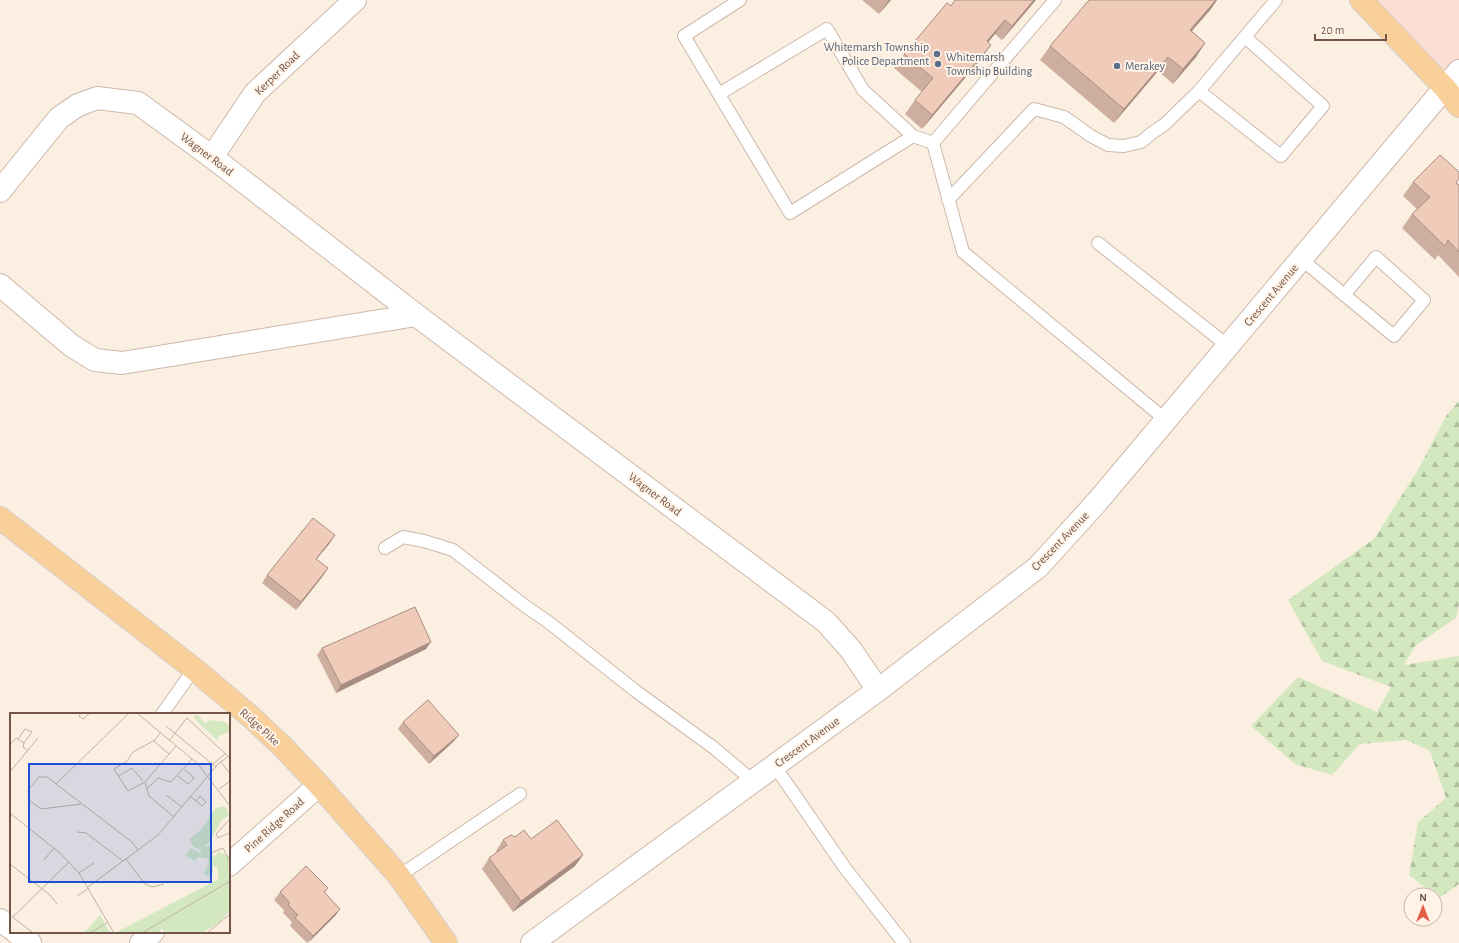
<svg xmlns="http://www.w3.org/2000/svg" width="1459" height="943" font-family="'Alegreya Sans',sans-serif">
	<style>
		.commercial { fill: #fcded5 }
		.forest { fill: url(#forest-firs) }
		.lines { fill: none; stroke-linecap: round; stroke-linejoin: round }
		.service-casing { stroke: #ceb8ab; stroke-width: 14 }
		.minor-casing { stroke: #ceb8ab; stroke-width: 24 }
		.primary-casing { stroke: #d8cfcc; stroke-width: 24 }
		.service { stroke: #fff; stroke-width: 12 }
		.minor { stroke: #fff; stroke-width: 22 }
		.primary { stroke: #f9cf9a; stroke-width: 22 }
		.wall { fill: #ceaf9f }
		.shaded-wall { fill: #a88e82 }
		.building { fill: #f0cbb9; stroke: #a88e82 }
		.service-dot { fill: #5c6f8a; stroke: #fff4e7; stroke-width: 1.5 }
		.labels { text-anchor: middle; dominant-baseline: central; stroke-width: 4; stroke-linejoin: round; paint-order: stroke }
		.service-label { font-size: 12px; fill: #4e5e75; stroke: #fff4e7; text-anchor: start }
		.street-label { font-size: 12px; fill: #725449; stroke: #fff4e7 }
		.inset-road { fill: none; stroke: #c4b1a4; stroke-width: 1 }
		.view { fill: #1d4ed8; fill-opacity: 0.15; stroke: #1d4ed8; stroke-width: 2 }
		.inset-edge { fill: none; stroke: #725449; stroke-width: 2 }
	</style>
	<defs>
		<pattern id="forest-firs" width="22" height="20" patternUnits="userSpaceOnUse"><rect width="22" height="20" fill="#d4e8c0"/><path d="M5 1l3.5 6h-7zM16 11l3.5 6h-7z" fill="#b0bf9e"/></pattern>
	</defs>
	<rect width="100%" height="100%" fill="#fbefe1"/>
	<path class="commercial" d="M1362 0H1459V68L1445 88Z"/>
	<path class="forest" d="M1459 401V604L1456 618 1415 646 1404 665 1459 656V884L1439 898 1409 875 1418 822 1446 798 1430 751 1407 740 1360 744 1332 775 1295 764 1251 726 1298 677 1377 712 1391 687 1322 661 1288 600 1374 539 1419 468 1446 416Z"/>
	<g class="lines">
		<g class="service-casing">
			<path id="service" d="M740 0 684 36 790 213 913 136 933 143 963 252 1166 420
				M1199 91 1281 156 1323 106 1245 37
				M719 94 827 29 863 90 913 136
				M933 143 1055 0
				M948 200 1034 109 1064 117 1091 136 1108 145 1124 146 1141 142 1152 133 1165 124 1199 91 1276 0
				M1098 243 1228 346
				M1301 259 1394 336 1424 300 1376 257 1344 295
				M385 548 403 537 424 541 453 550 525 606 547 621 637 692 714 748 753 781
				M162 714 194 669
				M774 765 845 868 904 943
				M399 876 520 794"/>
		</g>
		<g class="minor-casing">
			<path id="minor" d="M212 157 255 93 355 0
				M0 191 59 118 78 105 97 98 138 103 212 157 416 315 826 622 851 650 878 690
				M0 285 72 346 95 360 122 363 416 315
				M229 865 319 785
				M0 920 11 928
				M16 932 30 943
				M141 943 153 932
				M532 943 878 690 1038 567 1097 502 1459 71"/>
		</g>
		<g class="primary-casing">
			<path id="primary" d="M1361 0 1445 88 1459 106
				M0 518 194 669 251 717 282 746 319 785 399 876 446 943"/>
		</g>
		<use href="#service" class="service"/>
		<use href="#minor" class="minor"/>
		<use href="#primary" class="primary"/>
	</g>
	<path class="wall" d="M862 0H891L879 14Z
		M955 0H1036L1002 40 995 34 988 42 981 59 922 129 905 114 915 100 922 92 894 68 904 54 951 6Z
		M1089 0H1217L1211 9 1192 31 1205 43 1196 57 1173 84 1158 71 1114 123 1040 60 1050 46Z
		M1413 182 1456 183 1459 185V277L1438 255 1435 260 1402 228 1412 214 1417 209 1403 196Z
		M330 543 316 559 328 568 296 610 262 583 267 575Z
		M322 648 426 649 336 693 317 655Z
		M403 722 459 735 453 742 429 764 398 729Z
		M515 837 531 839 575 866 513 912 482 869 489 858 497 853 496 851 503 840Z
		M328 888 325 893 340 909 335 916 307 943 290 926 292 922 283 913 284 910 274 900 280 892Z"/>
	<path class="shaded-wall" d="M889 0H891L879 14Z
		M1034 0H1036L1002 40 1012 26Z
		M1216 0H1217L1211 9 1180 44 1190 30Z
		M1005 20 995 34 977 56 987 41Z
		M1205 43 1196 57 1173 84 1183 69Z
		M991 45 981 59 922 129 932 115Z
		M1168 57 1158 71 1114 123 1124 109Z
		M335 535 330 543 311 566 316 559Z
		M328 568 323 576 296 610 301 602Z
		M431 642 426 649 336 693 341 685Z
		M459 735 453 742 429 764 434 756Z
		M583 855 575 866 513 912 521 901Z
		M340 909 335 916 308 943 313 936Z"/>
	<path class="building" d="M955 0H1034L1012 26 1005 20 987 41 991 45 932 115 915 100 933 78 904 54 947 3 951 6Z
		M1089 0H1216L1190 30 1205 43 1183 69 1168 57 1124 109 1050 46Z
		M1440 155 1459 172V178L1456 183 1459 185V252L1448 240 1445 246 1412 214 1430 197 1413 182Z
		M313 518 335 535 316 559 328 568 301 602 267 575Z
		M415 607 431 642 341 685 322 648Z
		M428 700 459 735 434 756 403 722Z
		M557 820 583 855 521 901 489 858 507 845 503 840 511 835 515 837 524 830 531 839Z
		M306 866 328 888 324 892 340 909 313 936 295 918 298 915 288 905 290 903 280 892Z"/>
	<g class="service-dot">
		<circle cx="937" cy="54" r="4"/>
		<circle cx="938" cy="64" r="4"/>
		<circle cx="1117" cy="66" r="4"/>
	</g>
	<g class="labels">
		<g class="service-label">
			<text x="929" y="47" text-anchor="end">Whitemarsh Township<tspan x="929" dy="14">Police Department</tspan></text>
			<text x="946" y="57">Whitemarsh<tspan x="946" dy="14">Township Building</tspan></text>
			<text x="1125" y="66">Merakey</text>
		</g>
		<g class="street-label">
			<text transform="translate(277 73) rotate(-44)">Kerper Road</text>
			<text transform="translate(207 154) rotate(37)">Wagner Road</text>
			<text transform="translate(1271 295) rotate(-50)">Crescent Avenue</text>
			<text transform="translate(655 494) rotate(37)">Wagner Road</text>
			<text transform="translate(1060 541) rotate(-46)">Crescent Avenue</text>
			<text transform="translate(260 727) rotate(42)">Ridge Pike</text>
			<text transform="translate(807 742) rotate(-36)">Crescent Avenue</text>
			<text transform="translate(274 825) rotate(-42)">Pine Ridge Road</text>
		</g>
	</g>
	<g transform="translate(10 713)">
		<rect width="220" height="220" fill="#fbefe1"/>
		<path d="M188 2 195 11 199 7 215 9 220 13V18L209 23 207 27 186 7 183 3ZM215 93 219 102 212 107 200 128 194 134 201 133 204 145 208 138 220 144V165L209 169 207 154 203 153V160L198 163 194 160 199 150 197 145 188 144 185 148 175 142 181 135 190 140 192 137 184 134 179 126 190 118 206 95Z" fill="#d4e8c0"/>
		<path d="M220 160V197L210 209 192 220H155L152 216 147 220 107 219ZM90 202 100 220H73L78 216Z" fill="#d4e8c0"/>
		<path class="inset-road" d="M71 0 69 3 73 6 80 0M127 0 188 51 220 93M156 13 206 54M150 20 145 27 123 39 117 48 104 56 118 78 135 69 139 83 164 104M8 26 15 16 22 19 14 30M144 28 159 41M159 28 177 5 220 45M0 32 6 25 14 30 13 34 18 38M211 49 220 61M203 51 216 40M0 59 28 25M109 63 122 55 133 68M168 63 178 71 184 65 174 56M135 69 166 33M46 71 119 0M137 76 148 65 161 69 182 46M209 76 220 68M156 82 172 94M181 84 186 88 192 93 196 89 190 83 186 88M71 91 31 96 19 87 18 77 29 64H37L122 129 128 137M0 100 51 141 69 160 104 220M220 106 206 121 208 125 219 120 220 122M67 119 76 120 113 148M201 140 213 135 220 149M116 146 135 171 142 174 154 171M34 147 44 135M0 151 40 182 47 191M69 160 84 150M78 174 148 122 208 51 220 42M67 183 79 175M0 202 23 220M3 204 59 149M80 220 98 209M132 220 220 168M197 220 220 201"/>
		<path class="view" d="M19 51H201V169H19Z"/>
		<rect width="220" height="220" class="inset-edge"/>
	</g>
	<g transform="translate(1423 907)"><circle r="19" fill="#fff4e7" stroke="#c7b4a8"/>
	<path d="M0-3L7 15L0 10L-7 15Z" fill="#e35f48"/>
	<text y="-6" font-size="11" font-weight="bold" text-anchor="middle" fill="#725449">N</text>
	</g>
	<path d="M1315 34v6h71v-6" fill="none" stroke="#725449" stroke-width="2"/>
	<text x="1321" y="34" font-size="12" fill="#725449" stroke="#fff4e7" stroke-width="3" paint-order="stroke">20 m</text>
</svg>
